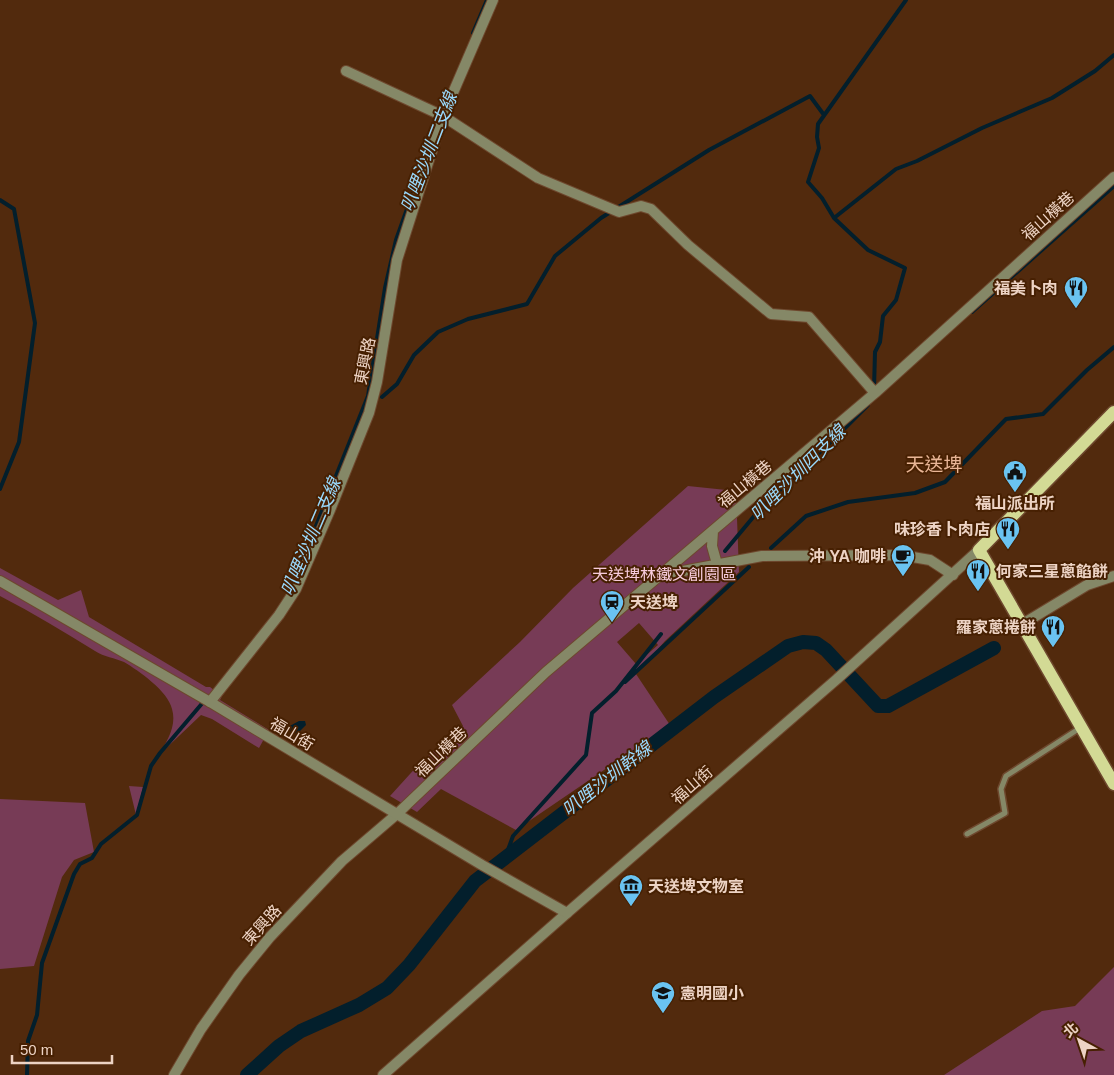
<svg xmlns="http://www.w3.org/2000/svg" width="1114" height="1075" font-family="Arial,'Noto Sans TC',sans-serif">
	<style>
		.green { fill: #773b56; fill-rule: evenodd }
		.water { fill: #031f2c }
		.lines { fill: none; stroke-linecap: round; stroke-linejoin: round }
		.stream { stroke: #031f2c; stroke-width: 4 }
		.canal { stroke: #031f2c; stroke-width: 14 }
		.service-casing { stroke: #6e482e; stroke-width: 8 }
		.minor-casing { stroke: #6e482e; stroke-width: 12 }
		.tertiary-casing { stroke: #6e482e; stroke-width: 12 }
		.primary-casing { stroke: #6e482e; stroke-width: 15 }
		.service { stroke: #858867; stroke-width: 5 }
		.minor { stroke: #858867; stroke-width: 10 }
		.tertiary { stroke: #858867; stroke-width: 10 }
		.primary { stroke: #d3da95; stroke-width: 12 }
		.labels { text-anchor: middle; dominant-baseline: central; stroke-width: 4; stroke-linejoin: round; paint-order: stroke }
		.street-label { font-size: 16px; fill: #edd3c4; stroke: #472002 }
		.poi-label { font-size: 16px; font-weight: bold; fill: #edd3c4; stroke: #472002; text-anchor: end }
		.park-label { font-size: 16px; fill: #f7cbdc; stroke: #472002 }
		.water-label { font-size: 18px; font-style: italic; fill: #99d9fc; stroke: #472002 }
		.quarter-label { font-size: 19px; fill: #e8b596; stroke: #472002 }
	</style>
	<rect width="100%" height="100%" fill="#522a0d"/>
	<path class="green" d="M688 486 736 491 739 572 665 641 636 674 670 725 516 830 441 789 417 812 390 796 420 763 463 726 452 705 520 642 573 588ZM639 623 658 645 636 664 617 642Z
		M0 568 58 600 81 590 89 617 206 687H210L222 696 220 700 269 730 259 748 212 719 201 715 159 755C167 741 177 726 172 709 168 691 139 671 124 662 115 658 104 657 95 651 64 632 33 613 0 596Z
		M129 786 143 787 136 815Z
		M0 799 85 803 94 852 74 860 62 877 34 966 0 969Z
		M1114 967V1075H944L1042 1011 1075 1006Z"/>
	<path class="water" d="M299 721H305L306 725 297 734 284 729Z"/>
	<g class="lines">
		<path class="stream" d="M473 33 487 0
			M0 200 14 209 35 323 19 442 0 489
			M834 218 822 198 808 182 819 148 817 137 818 124 906 0
			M972 312 1114 186
			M874 389 875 352 880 342 883 316 896 300 905 268 868 250 834 218 896 169 917 161 982 128 1052 98 1095 71 1114 55
			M382 397 397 384 414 355 438 332 468 319 527 304 555 256 601 218 709 150 810 96 824 115
			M771 548 806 516 848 502 915 493 945 482 1006 419 1043 414 1087 370 1114 347
			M725 551 760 509 835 438 868 405
			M300 566 368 396 385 288 396 240 418 178
			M625 682 749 567
			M505 858 513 836 586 755 592 713 616 691 661 634
			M27 1075 28 1041 37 1015 42 963 74 874 80 864 92 858 101 844 137 815 151 766 160 753 205 700"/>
		<path class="canal" d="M247 1075 279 1046 301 1031 359 1005 387 988 409 965 475 881 714 697 788 646 803 642 816 643 826 650 878 706H888L994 648"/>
		<g class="service-casing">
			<path id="service" d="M967 834 1005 813 1001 789 1006 776 1080 728"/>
		</g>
		<g class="minor-casing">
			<path id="minor" d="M346 71 443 116 538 178 619 212 641 206 651 209 688 245 771 314 809 317 875 393
				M713 531 712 546 717 564
				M662 575 762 556 901 555 930 560 953 575
				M1021 625 1087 585 1114 576
				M210 702 279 615 296 589 330 510 369 413 377 382 397 260 443 116 493 0
				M174 1075 201 1029 239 975 270 937 342 861 397 814 546 672 875 393 1114 177
				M383 1075 567 913"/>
		</g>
		<g class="tertiary-casing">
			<path id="tertiary" d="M0 581 210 702 482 865 567 913 837 679 979 550"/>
		</g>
		<g class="primary-casing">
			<path id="primary" d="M1114 412 979 550 1114 784"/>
		</g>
		<use href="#service" class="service"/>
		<use href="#minor" class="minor"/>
		<use href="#tertiary" class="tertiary"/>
		<use href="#primary" class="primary"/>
	</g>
	<defs>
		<g id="restaurant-pin" transform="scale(1.25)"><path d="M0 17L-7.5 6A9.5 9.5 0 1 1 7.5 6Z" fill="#6ac3f1" stroke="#472002"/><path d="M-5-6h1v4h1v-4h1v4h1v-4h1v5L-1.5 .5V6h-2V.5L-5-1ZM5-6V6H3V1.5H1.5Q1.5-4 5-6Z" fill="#111"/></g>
		<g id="civic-pin" transform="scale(1.25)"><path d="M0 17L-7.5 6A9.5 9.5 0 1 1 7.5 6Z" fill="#6ac3f1" stroke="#472002"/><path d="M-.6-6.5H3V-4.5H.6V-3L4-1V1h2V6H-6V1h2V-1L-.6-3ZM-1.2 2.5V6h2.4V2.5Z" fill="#111"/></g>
		<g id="cafe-pin" transform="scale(1.25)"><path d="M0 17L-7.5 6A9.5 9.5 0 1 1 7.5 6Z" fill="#6ac3f1" stroke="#472002"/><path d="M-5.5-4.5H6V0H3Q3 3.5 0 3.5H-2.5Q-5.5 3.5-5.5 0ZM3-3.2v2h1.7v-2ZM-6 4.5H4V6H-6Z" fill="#111"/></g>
		<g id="station-pin" transform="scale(1.25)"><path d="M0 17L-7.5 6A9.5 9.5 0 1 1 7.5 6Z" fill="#6ac3f1" stroke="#472002"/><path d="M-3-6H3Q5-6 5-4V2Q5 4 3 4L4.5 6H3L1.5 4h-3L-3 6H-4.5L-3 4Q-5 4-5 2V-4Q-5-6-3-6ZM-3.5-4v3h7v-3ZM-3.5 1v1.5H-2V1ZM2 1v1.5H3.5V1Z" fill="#111"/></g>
		<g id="museum-pin" transform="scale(1.25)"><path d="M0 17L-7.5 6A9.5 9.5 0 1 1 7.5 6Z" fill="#6ac3f1" stroke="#472002"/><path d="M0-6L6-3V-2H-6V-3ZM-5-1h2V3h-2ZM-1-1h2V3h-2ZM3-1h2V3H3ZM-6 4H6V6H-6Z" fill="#111"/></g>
		<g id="school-pin" transform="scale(1.25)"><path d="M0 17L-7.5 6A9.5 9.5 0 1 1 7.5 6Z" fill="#6ac3f1" stroke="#472002"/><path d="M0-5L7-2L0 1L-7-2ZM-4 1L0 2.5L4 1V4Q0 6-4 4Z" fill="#111"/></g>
	</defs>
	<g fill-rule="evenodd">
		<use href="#restaurant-pin" x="1076" y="288"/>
		<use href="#civic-pin" x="1015" y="472"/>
		<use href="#restaurant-pin" x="1008" y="529"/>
		<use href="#cafe-pin" x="903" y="556"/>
		<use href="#restaurant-pin" x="978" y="571"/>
		<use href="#station-pin" x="612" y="602"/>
		<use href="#restaurant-pin" x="1053" y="627"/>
		<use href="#museum-pin" x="631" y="886"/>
		<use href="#school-pin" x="663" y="993"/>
	</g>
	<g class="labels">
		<g class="street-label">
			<text transform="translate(1048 216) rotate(-42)">福山橫巷</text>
			<text transform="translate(365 361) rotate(-79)">東興路</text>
			<text transform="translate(745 484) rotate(-40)">福山橫巷</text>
			<text transform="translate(292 734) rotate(31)">福山街</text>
			<text transform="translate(441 752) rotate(-44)">福山橫巷</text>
			<text transform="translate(692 785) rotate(-41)">福山街</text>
			<text transform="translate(262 925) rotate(-48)">東興路</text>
		</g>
		<g class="poi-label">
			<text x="1058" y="288">福美卜肉</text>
			<text x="1015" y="503" text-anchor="middle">福山派出所</text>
			<text x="990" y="529">味珍香卜肉店</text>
			<text x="886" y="556">沖 YA 咖啡</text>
			<text x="996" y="571" text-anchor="start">何家三星蔥餡餅</text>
			<text x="630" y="602" text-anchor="start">天送埤</text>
			<text x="1036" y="627">羅家蔥捲餅</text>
			<text x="648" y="886" text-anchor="start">天送埤文物室</text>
			<text x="680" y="993" text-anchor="start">憲明國小</text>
		</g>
		<g class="park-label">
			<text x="664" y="574">天送埤林鐵文創園區</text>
		</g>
		<g class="water-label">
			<text transform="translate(429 152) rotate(-69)">叭哩沙圳二支線</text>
			<text transform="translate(798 473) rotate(-45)">叭哩沙圳四支線</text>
			<text transform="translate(311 537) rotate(-67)">叭哩沙圳二支線</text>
			<text transform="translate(607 779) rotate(-38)">叭哩沙圳幹線</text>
		</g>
		<g class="quarter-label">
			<text x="934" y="464">天送埤</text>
		</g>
	</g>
	<g transform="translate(1079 1040) rotate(320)" stroke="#472002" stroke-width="4" paint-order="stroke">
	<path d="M0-4L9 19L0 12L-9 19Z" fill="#edd3c4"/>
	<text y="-8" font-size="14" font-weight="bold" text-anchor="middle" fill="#edd3c4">北</text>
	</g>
	<path d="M12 1055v8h100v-8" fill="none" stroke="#edd3c4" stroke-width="2.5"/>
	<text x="20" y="1055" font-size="15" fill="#edd3c4" stroke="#472002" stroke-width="4" paint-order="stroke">50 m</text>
</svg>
